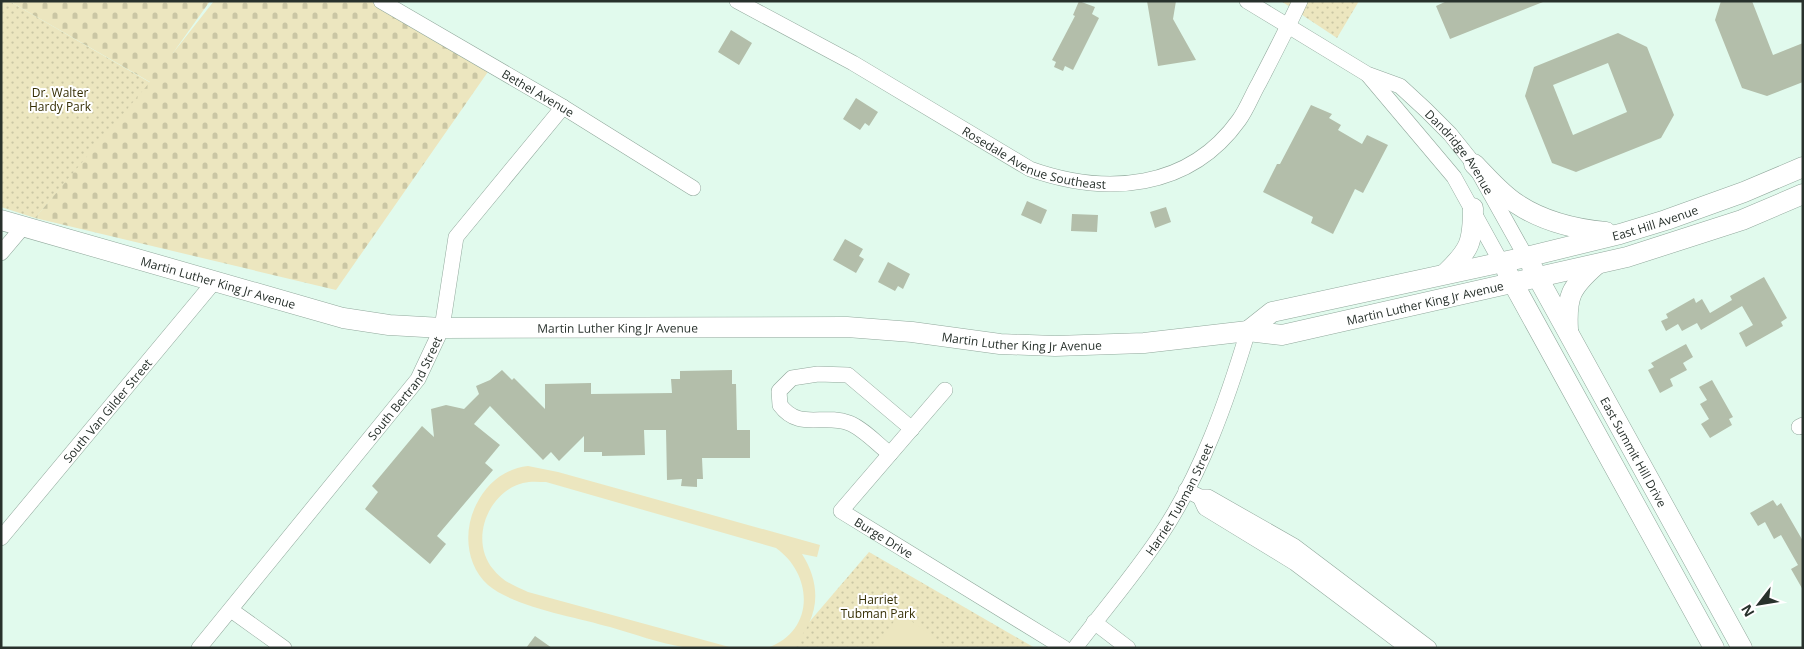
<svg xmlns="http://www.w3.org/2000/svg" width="1804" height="649" font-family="'Open Sans',sans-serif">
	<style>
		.grass { fill: url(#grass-dots) }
		.cemetery { fill: url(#cemetery-stones) }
		.pitch { fill: #ece6bf }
		.building { fill: #b3beaa; fill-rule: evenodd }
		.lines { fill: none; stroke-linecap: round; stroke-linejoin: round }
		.minor-casing { stroke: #91a89c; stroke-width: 16 }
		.major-casing { stroke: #91a89c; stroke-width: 21 }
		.minor { stroke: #fff; stroke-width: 15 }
		.major { stroke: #fff; stroke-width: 20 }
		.labels { text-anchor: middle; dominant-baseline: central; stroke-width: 4; stroke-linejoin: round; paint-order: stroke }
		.park-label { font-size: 12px; fill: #352e04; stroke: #fff }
		.street-label { font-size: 12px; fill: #28312c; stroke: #fff }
	</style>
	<defs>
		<pattern id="grass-dots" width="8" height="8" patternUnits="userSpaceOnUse" patternTransform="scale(1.25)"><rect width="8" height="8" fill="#ece6bf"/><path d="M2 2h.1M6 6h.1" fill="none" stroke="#cac6a4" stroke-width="1.8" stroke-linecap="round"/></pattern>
		<pattern id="cemetery-stones" width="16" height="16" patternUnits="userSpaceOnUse" patternTransform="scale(1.25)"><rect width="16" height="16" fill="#ece6bf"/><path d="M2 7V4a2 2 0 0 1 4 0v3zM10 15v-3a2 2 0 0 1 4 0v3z" fill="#cac6a4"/></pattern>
	</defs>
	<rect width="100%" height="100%" fill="#e1faed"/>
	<path class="grass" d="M1 1H9L151 83 35 218 1 207Z
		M1281 1H1359L1337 38Z
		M869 552 1035 648H787Z"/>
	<path class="cemetery" d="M9 1H210L173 53 214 1H371L492 66 336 290 35 218 150 82Z"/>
	<path class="pitch" d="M528 466 558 472 820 545 817 557 802 554C823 587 819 621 791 648H767C815 632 814 575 776 548L546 482C539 482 531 481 523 483 488 492 469 540 493 569 502 581 514 586 528 592L733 648C717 648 699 649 683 647 659 643 634 634 610 627 576 617 514 607 488 585 466 565 463 531 476 505 487 483 504 469 528 466Z
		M900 613 949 648H875Z"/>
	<path class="building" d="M1079 1 1095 7 1092 14 1099 18 1073 70 1065 66 1063 71 1054 67 1056 62 1052 60 1075 16 1073 15Z
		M1147 1H1176L1173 19 1196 60 1158 66Z
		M1447 1H1543V2L1450 39 1436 6Z
		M1721 1H1752L1773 55 1803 43V82L1767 96 1742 88 1715 20Z
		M731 30 752 43 739 65 718 52Z
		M1618 33 1647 47 1674 115 1661 138 1576 172 1552 163 1525 96 1534 67ZM1608 63 1627 112 1573 135 1553 85Z
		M856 98 878 112 869 126 865 123 860 130 843 119Z
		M1311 105 1332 114 1329 118 1341 125 1338 130 1362 144 1367 135 1388 145 1363 193 1355 189 1333 234 1311 223 1313 217 1263 192 1277 164H1280Z
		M1027 201 1047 210 1041 224 1021 215Z
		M1166 207 1171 222 1155 228 1150 212Z
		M1072 214 1098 215 1097 232 1071 231Z
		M845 239 863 249 859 256 864 259 856 273 833 260Z
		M888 262 910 274 903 289 898 286 895 291 878 282Z
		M1764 277 1787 318 1781 322 1783 326 1746 347 1739 333 1753 325 1742 306 1701 330 1697 323 1682 331 1678 324 1666 331 1661 321 1668 318 1666 314 1694 298 1696 303 1702 299 1710 313 1732 300 1730 296Z
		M1686 344 1693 357 1683 363 1687 370 1670 379 1673 386 1660 393 1648 370 1654 367 1651 363Z
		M502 370 512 380 514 378 545 409V384L591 383V394L672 393 671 379H680V371L732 370V384H736L737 430H750V458H702L703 479H697V487L681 486 682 479 667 480 666 430H644L645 455 602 456V452H584V436L559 461 551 452 543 460 490 406 474 424 500 445 485 463 493 470 437 536 446 544 430 564 365 509 378 492 372 486 422 426 434 437 431 409 446 405 464 409 479 394 476 386 490 380Z
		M1712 380 1733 417 1729 419 1732 425 1710 438 1701 424 1709 419 1700 404 1707 400 1699 387Z
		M1773 500 1777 506 1781 503 1803 541V590L1791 569 1798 565 1781 535 1774 539 1765 522 1758 526 1750 513Z
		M535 636 552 648H526Z"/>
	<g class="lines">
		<g class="minor-casing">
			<g id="minor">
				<path id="s1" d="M381 1 563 107 693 188"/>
				<path id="s2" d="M737 1 853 63 1030 169C1106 196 1189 190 1239 120 1247 109 1252 95 1259 83 1273 56 1287 29 1300 1"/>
				<path id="s3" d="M1247 1 1367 74 1400 86 1426 110 1450 134 1474 164 1526 257"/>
				<path d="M1368 75 1454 177 1501 262"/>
				<path d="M1 253 23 227"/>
				<path id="s4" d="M945 390 841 511 1064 648"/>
				<path d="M1799 427 1803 425"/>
				<path d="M890 454C877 444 864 429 849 423 823 413 799 431 780 405L779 391 792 378 818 374 848 375 912 429"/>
				<path d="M1186 490 1200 497H1208L1294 546 1429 648"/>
				<path d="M1200 497 1205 508 1295 563 1408 648"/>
				<path id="s5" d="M1 538 214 282"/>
				<path d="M231 610 284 648"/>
				<path d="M1094 622 1128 648"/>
				<path id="s6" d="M199 648 418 379 442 328 456 237 563 107"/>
				<path id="s7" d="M1075 648C1103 611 1134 575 1160 536 1201 475 1227 401 1248 331"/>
			</g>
		</g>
		<g class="major-casing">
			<g id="major">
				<path d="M1474 164C1487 177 1501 194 1517 204 1544 222 1574 229 1606 232"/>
				<path id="s8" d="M1 220 343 318 389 325 442 328 847 327 912 332 1000 344 1055 346 1144 343 1248 331 1282 335 1627 257 1742 220 1803 194"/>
				<path id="s9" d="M1532 267 1742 648"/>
				<path d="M1507 272 1714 648"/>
				<path d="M1446 273C1470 250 1473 242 1473 208"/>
				<path d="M1568 330C1566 296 1571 287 1596 265"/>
				<path id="s10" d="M1248 331 1272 312 1526 257 1620 234 1666 220 1744 192 1803 167"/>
			</g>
		</g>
		<use href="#minor" class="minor"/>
		<use href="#major" class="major"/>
	</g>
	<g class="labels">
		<g class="park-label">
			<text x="60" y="92">Dr. Walter<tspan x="60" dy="14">Hardy Park</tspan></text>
			<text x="878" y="599">Harriet<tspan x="878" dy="14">Tubman Park</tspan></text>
		</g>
		<g class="street-label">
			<text stroke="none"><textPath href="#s1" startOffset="182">Bethel Avenue</textPath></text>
			<text stroke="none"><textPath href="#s3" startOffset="265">Dandridge Avenue</textPath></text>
			<text stroke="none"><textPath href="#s2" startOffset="338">Rosedale Avenue Southeast</textPath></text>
			<text stroke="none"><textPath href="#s10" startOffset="424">East Hill Avenue</textPath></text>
			<text stroke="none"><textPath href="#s8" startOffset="226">Martin Luther King Jr Avenue</textPath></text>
			<text stroke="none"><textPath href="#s8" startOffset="1444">Martin Luther King Jr Avenue</textPath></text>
			<text stroke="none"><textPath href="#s8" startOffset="631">Martin Luther King Jr Avenue</textPath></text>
			<text stroke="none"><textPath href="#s8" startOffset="1036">Martin Luther King Jr Avenue</textPath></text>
			<text stroke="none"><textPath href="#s6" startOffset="332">South Bertrand Street</textPath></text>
			<text stroke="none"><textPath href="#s5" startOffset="166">South Van Gilder Street</textPath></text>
			<text stroke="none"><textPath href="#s9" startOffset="211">East Summit Hill Drive</textPath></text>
			<text stroke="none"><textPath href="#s7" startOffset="182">Harriet Tubman Street</textPath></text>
			<text stroke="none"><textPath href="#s4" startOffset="210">Burge Drive</textPath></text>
		</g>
	</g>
	<rect width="1804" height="649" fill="none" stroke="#28312c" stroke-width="5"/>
	<g transform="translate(1759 604) rotate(239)" stroke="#ffffff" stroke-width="4" paint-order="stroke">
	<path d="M0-4L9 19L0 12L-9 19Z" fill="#28312c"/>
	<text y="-8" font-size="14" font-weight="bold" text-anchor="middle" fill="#28312c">N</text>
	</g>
</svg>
